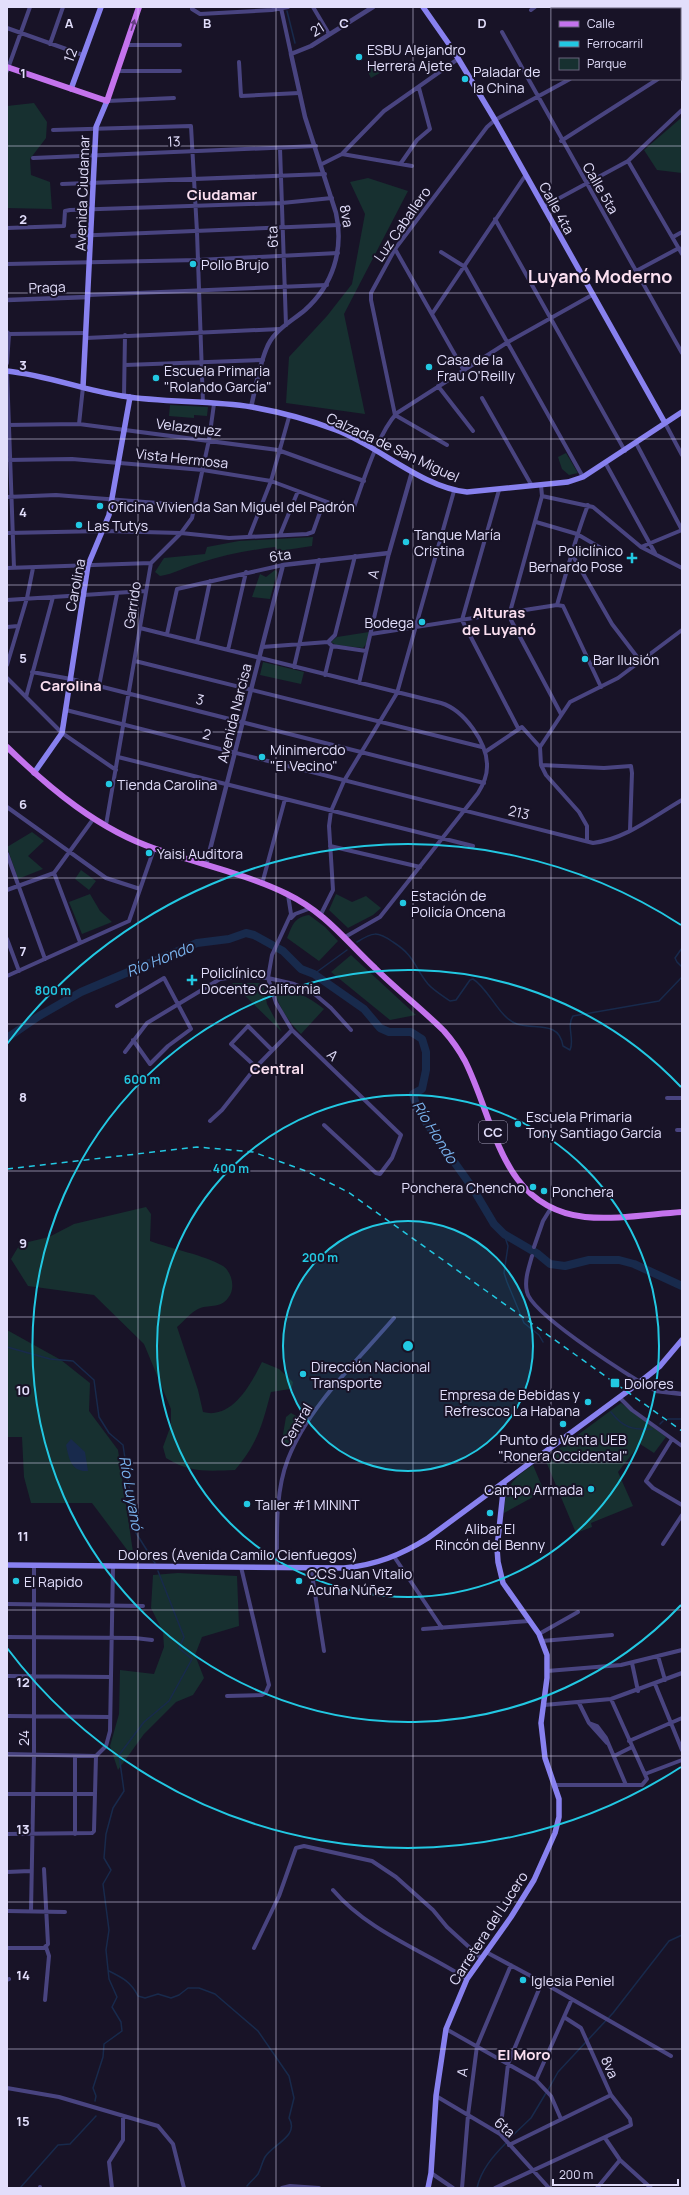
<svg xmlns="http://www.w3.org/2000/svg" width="689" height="2195" font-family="Manrope,sans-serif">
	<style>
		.green { fill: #173030 }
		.water { fill: #182a4c }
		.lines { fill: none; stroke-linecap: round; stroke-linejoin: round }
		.stream { stroke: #182a4c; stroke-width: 1.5 }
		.river { stroke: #182a4c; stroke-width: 8 }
		.minor { stroke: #494480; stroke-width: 4 }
		.tertiary { stroke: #494480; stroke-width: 4.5 }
		.secondary { stroke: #8881ef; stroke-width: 5.5 }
		.primary { stroke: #c473ed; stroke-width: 6 }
		.rail { stroke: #22c8e2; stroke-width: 1.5; stroke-dasharray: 6 5; stroke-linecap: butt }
		.oneway { fill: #653e80 }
		.grid { fill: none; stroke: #e2defb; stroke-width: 1; stroke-opacity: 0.55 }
		.ring { fill: none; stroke: #22c8e2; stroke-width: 2 }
		.poi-dot { fill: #22c8e2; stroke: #181327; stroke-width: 1.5 }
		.labels { text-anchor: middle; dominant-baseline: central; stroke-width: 4; stroke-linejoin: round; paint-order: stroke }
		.shield { fill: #181327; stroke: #a5a1bb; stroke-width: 1 }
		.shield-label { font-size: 13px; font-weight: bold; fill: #e2defb }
		.street-label { font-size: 14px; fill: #e2defb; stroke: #181327 }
		.poi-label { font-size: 14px; fill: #e2defb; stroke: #181327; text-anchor: start }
		.neighbourhood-label { font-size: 15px; font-weight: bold; fill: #fbdff0; stroke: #181327 }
		.water-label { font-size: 15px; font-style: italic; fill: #79b3ee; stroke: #181327 }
		.district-label { font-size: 18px; font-weight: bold; fill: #fbdff0; stroke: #181327 }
		.grid-label { font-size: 13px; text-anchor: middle; font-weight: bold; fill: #e2defb; stroke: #181327; stroke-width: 4; stroke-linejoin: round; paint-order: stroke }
		.centre { fill: #22c8e2; stroke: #181327; stroke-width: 2 }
		.ring-label { font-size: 12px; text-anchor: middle; font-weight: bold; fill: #22c8e2; stroke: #181327; stroke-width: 4; stroke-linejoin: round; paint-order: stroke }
	</style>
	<rect width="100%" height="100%" fill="#181327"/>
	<path class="green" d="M380 61 385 70 371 78 366 68Z
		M34 103 47 122 46 138 30 159 31 175 50 182 52 209 7 208V106Z
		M681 118 682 173 657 170 644 150Z
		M368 178 408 191 344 314 365 414 286 403 289 357 327 316 352 284 365 214 350 182Z
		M170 405 208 407 207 416 194 415V418L169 416Z
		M566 453 578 473 569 475 562 469 558 457Z
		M313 537 312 546 279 551 275 547C249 550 224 555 199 563 185 567 174 574 160 576L155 572 164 558 205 554 207 547 239 541Z
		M275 570 277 572 270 599 252 597 260 574 266 577Z
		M369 632 367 643 363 648 336 645 331 642 337 637Z
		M263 662 304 672 301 684 260 675Z
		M32 832 44 841 28 856 43 869 18 879 7 847Z
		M81 870 96 881 89 890 75 879Z
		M90 894 100 911 112 922 82 934 69 902Z
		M336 894 352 902 366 896 381 908 373 915 348 928 329 910Z
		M309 915 325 927 338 941 319 961 287 938C293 925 293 918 309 915Z
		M351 955 416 1015 390 1020 331 972Z
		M232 983H263L267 1004 282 1032Z
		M273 986C293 990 308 996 324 1009L301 1034C286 1019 278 1005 273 986Z
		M146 1207 151 1214 150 1241C172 1249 204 1255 223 1266 232 1272 236 1289 228 1298 220 1309 208 1304 198 1309 190 1313 183 1322 177 1327L198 1390 203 1412C232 1420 251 1384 262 1362L279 1369 293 1382 292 1387 290 1389 271 1392C262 1425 258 1443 235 1470 208 1471 190 1473 166 1458L163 1447 171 1425V1409L144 1344 94 1295 28 1286 11 1259 20 1244 49 1237 74 1224Z
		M7 1330 61 1360 90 1383 89 1411 118 1450 134 1559 92 1503H31L24 1477 22 1437H7Z
		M621 1403 666 1437 654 1453 640 1444 618 1472 633 1506 591 1523 592 1527 576 1533 545 1459Z
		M291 1413 298 1417 300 1426 286 1447 282 1440 286 1417Z
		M533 1465 544 1491 504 1513C505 1486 512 1479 533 1465Z
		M178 1573 237 1576 239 1626 202 1637 195 1655 204 1678 193 1695 176 1702 144 1734 118 1770 110 1746 119 1714 120 1670 154 1674 164 1647 163 1632 151 1608 153 1575Z"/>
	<path class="water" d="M71 1439 85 1452 88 1471C71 1472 69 1459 66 1445Z"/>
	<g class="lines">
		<path class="stream" d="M287 11 295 43
			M357 942C373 932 377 931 393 942 415 956 413 965 428 984 433 990 443 996 450 1001L456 1000 470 980 473 979C489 989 500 1019 517 1024 535 1030 559 1020 563 1046L570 1050C575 1040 566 1026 573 1016L659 1001 682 977
			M682 948 675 958 677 962 682 967
			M314 974 347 950
			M504 1234 508 1246 504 1273 507 1282 524 1323 539 1335 543 1342
			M7 1347 50 1359 73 1361 94 1380 99 1417 109 1433 123 1445 136 1533 155 1563
			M611 1412C623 1428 633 1430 652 1429
			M668 1419H682
			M660 1424 663 1421
			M109 1971C123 1978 131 1982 138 1996L145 1998 158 1994 171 1998 179 1995 188 1988H199L215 1994 258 2031 289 2076 294 2098 289 2118C300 2136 272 2145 265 2157 262 2162 261 2169 258 2174 255 2178 250 2182 247 2186
			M548 2090 558 2072 613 2013 669 1941 682 1935
			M95 2101 96 2096 93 2088 103 2057 104 2044 122 2031 121 2022 112 2007 117 1997 109 1979 106 1950 109 1930 103 1884 111 1870 104 1858 106 1834 113 1808 124 1791 119 1755 144 1722 169 1701 192 1659 179 1648 184 1637 158 1571
			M510 2138 531 2118 546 2093
			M20 2188 58 2145 70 2144 96 2116
			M477 2188C481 2170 493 2156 506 2143"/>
		<path class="river" d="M7 1038 39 1016 81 992 197 943 229 939 246 933 254 935 283 951 301 969 314 974 364 1009 380 1028 389 1032H411L422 1039 426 1052V1070L422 1089 413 1094 417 1108 425 1121 472 1187 494 1224 504 1234 538 1254 550 1264 565 1266 589 1260H619L634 1264 682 1286"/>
		<path class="minor" d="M192 7V9L200 14 272 10 288 7
			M313 7 329 34
			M281 8 291 54
			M606 9 610 7
			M674 9 677 7
			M531 10 535 7
			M7 28 83 55
			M502 32 682 353
			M50 44 63 7
			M127 45H180
			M239 62 241 96 299 93
			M680 64 682 62
			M7 71 30 7
			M118 71H180
			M107 101 174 98
			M53 130 191 126 197 232 203 403
			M561 141 658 79
			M280 148 286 325
			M342 154 412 166
			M33 158 316 146
			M628 161 682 254
			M401 163 417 140 430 129 419 88
			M322 164 342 154 384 111 458 59
			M62 184 325 174
			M543 207 628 161 682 110
			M495 219 625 451
			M7 228 64 226 65 211 70 210 282 203 332 198
			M72 236 339 225
			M673 237 682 232
			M395 249 463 369
			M441 252 465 267 583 477
			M7 264 198 260 338 253
			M636 271 679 248
			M89 295 327 285
			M432 314 525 176
			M7 332 9 334 7 363
			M9 334 86 333
			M86 338 280 329
			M125 365 263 360
			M7 371 14 568
			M438 386 473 431
			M124 396 125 335
			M482 398 532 486
			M665 423 682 455
			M79 424 83 387
			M7 425 79 424 278 450 364 481
			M636 443 682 530
			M447 445 395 415 371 300V293L395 249 487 127 495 120 570 79
			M7 460 72 459 203 470 271 481 349 510 354 507C363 482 378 433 397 413L508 342 592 295
			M606 464 655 553
			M541 485 542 496 510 612 511 620 561 714
			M499 490 462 620 518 728
			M542 496 593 507 641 547 682 568
			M7 497 56 495 196 506
			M536 522 577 534 611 554
			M7 533 104 531 181 533 229 538 307 534 313 532 324 501
			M280 535 298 491
			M249 537 271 481 289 417
			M641 547 682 530
			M573 556 612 624 641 662
			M7 568 151 563
			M7 600 145 591
			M557 605C567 571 575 538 588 505
			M7 627 18 626
			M140 628 441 703C464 710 488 743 487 767 487 777 483 785 478 793L380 917 345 937
			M167 634 177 589 283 565
			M371 634 557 605 563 606 601 687
			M197 642 210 581
			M332 646 366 651
			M262 647 328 642
			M228 650 246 572
			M135 661 482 747
			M7 665 27 598 33 568
			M294 667 319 560
			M32 672 71 679 484 783
			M325 675 332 646 328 642 335 635 355 556
			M7 678 62 733 116 770
			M359 683 389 553
			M99 686 117 594
			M26 697 53 597
			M66 710 593 843C626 839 654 816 682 800
			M485 752 522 727 540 747
			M118 757 473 846
			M541 765 604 768 631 766 632 773 630 830
			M7 807 106 878 140 889
			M106 825 151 563 181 533 192 518 209 440 214 404
			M587 841V826L579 812 546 775 541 765 540 747 570 702 618 678 682 630
			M330 846 420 867
			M7 854 45 959
			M54 873 80 942
			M262 884 285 799
			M7 890 54 873 94 818
			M288 895 291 914 272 955 268 978 276 1003 292 1030 401 1135 392 1158 380 1174 376 1173 324 1125
			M321 914 333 890 329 826 331 811 344 781 397 693 454 491
			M291 918 295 914 311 908
			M7 939 19 971
			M7 976 129 921 154 849
			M117 1006 164 978 191 1029 168 1046 150 1064 133 1040
			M125 1052 147 1023 220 979 235 977 268 978 294 984 311 991 331 1008 351 1030
			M256 1067 231 1044 248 1026 272 1050
			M667 1098H682
			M210 1121 222 1110 256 1067 292 1030
			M677 1130H682
			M534 1247 543 1221 551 1208
			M532 1256C529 1267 524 1280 527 1292 531 1313 619 1369 640 1382
			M619 1397 632 1410 682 1446
			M672 1439 646 1481 653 1488 682 1505
			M663 1544 682 1515
			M395 1558 442 1628
			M277 1567C277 1532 275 1492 288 1459 308 1407 358 1360 394 1318
			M311 1568 324 1651
			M7 1604 143 1606
			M423 1629 529 1621
			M539 1634 578 1612
			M7 1637 135 1638 152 1640
			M542 1641 612 1635
			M658 1656 665 1680
			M632 1663 638 1691
			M547 1671 621 1665 682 1650
			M7 1676 111 1677
			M655 1684 682 1750
			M227 1696 262 1695 266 1692 269 1685 241 1567
			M579 1703 589 1723 597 1726 606 1738 626 1785
			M544 1705 611 1699 682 1673
			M7 1716 110 1717
			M589 1723 607 1743
			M629 1741 682 1718
			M7 1754 96 1756 106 1746 110 1731 113 1566
			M614 1756 632 1747
			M645 1774 682 1760
			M555 1785H642L647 1779 611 1699
			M7 1794H94
			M7 1834 92 1833 94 1831 96 1756
			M75 1834V1756
			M7 1872 30 1871
			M333 1890C368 1931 422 1950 467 1979
			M7 1911 65 1912
			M31 1911 34 1754V1565
			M7 1948H44L48 1944 44 1869
			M254 1948 279 1896 296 1848 304 1846 372 1861 396 1877 433 1910 447 1927 481 1958
			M486 1952 542 1982 671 2056
			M7 1980 9 1979
			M45 2000 49 1956 46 1947
			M446 2029 536 2080 551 2096 561 2119
			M536 2080 572 1999
			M7 2088 59 2097 158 2126 173 2144 184 2188
			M436 2096 500 2134 549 2188
			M500 2134 508 2064 542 1982
			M605 2138 620 2160 651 2188
			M509 2145 611 2095
			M431 2173 453 2188
			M40 2187V2188
			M112 2188 109 2162 123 2140V2116
			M282 2188 290 2186 319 2188
			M462 2188 468 2115 477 2046 511 1965
			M495 2188 631 2125 630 2119 611 2095 581 2028 564 2017
			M597 2188 620 2160"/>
		<path class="tertiary" d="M645 7 647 9
			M680 67 682 71
			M7 300 88 297
			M251 407C256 387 259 364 268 345 276 329 292 321 305 310 333 285 344 250 336 213L305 117 291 54 311 46 373 7
			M206 865 283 565 389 553 412 472
			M640 1382 657 1391 682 1394"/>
		<path class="secondary" d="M423 7 453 50 495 120 665 423
			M71 89 101 7
			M7 371C46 375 83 390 122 396 165 403 209 400 252 407 280 412 310 420 336 430 379 446 421 487 467 492L568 482 583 477 682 412
			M83 387 96 127 107 101
			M34 773 62 733 88 565 109 515 130 397
			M7 1565 344 1568C376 1565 401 1555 428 1538L640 1382 660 1366 682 1340
			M428 2188 431 2173 436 2096 446 2029 467 1979 511 1917 534 1880 555 1833 559 1817V1799L545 1758 541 1723 547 1678V1655L539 1634 503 1583 498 1562 497 1548 504 1483"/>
		<path class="primary" d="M7 67 107 101 139 7
			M7 747C49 788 99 830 156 849 199 864 246 874 287 894 326 913 345 940 375 968 397 990 422 1009 444 1031 452 1040 459 1050 465 1061 496 1123 500 1207 585 1217 616 1220 651 1214 682 1212"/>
		<path class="rail" d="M7 1169 197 1147 253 1152 306 1171 348 1192 682 1431"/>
	</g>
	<defs><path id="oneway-solid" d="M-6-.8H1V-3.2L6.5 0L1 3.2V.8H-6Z"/></defs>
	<use class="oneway" href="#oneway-solid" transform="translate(133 25) rotate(-72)"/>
	<path class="grid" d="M138 7V2188M276 7V2188M413 7V2188M551 7V2188M7 146H682M7 293H682M7 439H682M7 585H682M7 732H682M7 878H682M7 1024H682M7 1171H682M7 1317H682M7 1463H682M7 1610H682M7 1756H682M7 1902H682M7 2049H682"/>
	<circle cx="408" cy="1346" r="125" fill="#22c8e2" fill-opacity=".12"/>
	<g class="ring">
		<circle cx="408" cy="1346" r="125"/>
		<circle cx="408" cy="1346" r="251"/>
		<path d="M681 1605A376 376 0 1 1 681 1087"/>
		<path d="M681 1767A502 502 0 0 1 7 1648M7 1044A502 502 0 0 1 681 925"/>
	</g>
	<g class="poi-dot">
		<circle cx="359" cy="57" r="4"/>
		<circle cx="465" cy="79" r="4"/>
		<circle cx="193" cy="264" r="4"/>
		<circle cx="429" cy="367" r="4"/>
		<circle cx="156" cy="378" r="4"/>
		<circle cx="100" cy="506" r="4"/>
		<circle cx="79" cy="525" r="4"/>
		<circle cx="406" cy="542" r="4"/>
		<path d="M630 552h4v4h4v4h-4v4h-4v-4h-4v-4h4z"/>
		<circle cx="422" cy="622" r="4"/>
		<circle cx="585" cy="659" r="4"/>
		<circle cx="262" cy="757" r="4"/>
		<circle cx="109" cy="784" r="4"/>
		<circle cx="149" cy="853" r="4"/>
		<circle cx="403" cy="903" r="4"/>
		<path d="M190 974h4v4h4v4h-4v4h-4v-4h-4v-4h4z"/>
		<circle cx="518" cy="1124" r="4"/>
		<circle cx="533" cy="1187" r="4"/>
		<circle cx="544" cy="1191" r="4"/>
		<circle cx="303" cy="1374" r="4"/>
		<rect x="610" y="1378" width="10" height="10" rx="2"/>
		<circle cx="588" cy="1402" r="4"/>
		<circle cx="563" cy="1424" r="4"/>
		<circle cx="591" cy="1489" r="4"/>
		<circle cx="247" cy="1504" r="4"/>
		<circle cx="490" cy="1513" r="4"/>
		<circle cx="16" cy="1581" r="4"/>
		<circle cx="299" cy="1581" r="4"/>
		<circle cx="523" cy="1980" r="4"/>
	</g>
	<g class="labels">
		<rect class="shield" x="479" y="1121" width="28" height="22" rx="3"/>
		<g class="shield-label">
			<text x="493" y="1132">CC</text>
		</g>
		<g class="street-label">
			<text transform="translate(317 29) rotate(-32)">21</text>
			<text transform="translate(70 55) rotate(-70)">12</text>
			<text transform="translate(174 141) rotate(-2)">13</text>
			<text transform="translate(601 188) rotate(60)">Calle 5ta</text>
			<text transform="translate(82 193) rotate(-88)">Avenida Ciudamar</text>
			<text transform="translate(557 208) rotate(61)">Calle 4ta</text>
			<text transform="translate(347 216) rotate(80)">8va</text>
			<text transform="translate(402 224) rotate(-55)">Luz Caballero</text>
			<text transform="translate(272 237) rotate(-92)">6ta</text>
			<text transform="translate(47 287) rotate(-2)">Praga</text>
			<text transform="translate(189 427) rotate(7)">Velazquez</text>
			<text transform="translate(393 447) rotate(25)">Calzada de San Miguel</text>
			<text transform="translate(182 458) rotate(6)">Vista Hermosa</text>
			<text transform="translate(280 555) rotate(-9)">6ta</text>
			<text transform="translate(373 574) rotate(-77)">A</text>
			<text transform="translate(75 585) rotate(-79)">Carolina</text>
			<text transform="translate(132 605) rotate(-81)">Garrido</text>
			<text transform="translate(200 699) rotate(14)">3</text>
			<text transform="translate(234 713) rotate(-76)">Avenida Narcisa</text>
			<text transform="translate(207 734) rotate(14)">2</text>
			<text transform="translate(519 812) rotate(13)">213</text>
			<text transform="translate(333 1055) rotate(44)">A</text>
			<text transform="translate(296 1425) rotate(-59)">Central</text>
			<text x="238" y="1554">Dolores (Avenida Camilo Cienfuegos)</text>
			<text transform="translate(23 1738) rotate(-90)">24</text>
			<text transform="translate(488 1928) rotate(-57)">Carretera del Lucero</text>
			<text transform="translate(610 2067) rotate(66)">8va</text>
			<text transform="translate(462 2072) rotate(-82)">A</text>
			<text transform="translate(505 2127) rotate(41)">6ta</text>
		</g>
		<g class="poi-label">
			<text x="367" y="49">ESBU Alejandro<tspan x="367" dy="16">Herrera Ajete</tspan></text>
			<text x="473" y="71">Paladar de<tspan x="473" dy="16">la China</tspan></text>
			<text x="201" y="264">Pollo Brujo</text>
			<text x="437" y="359">Casa de la<tspan x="437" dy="16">Frau O'Reilly</tspan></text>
			<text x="164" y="370">Escuela Primaria<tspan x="164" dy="16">"Rolando García"</tspan></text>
			<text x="108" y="506">Oficina Vivienda San Miguel del Padrón</text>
			<text x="87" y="525">Las Tutys</text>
			<text x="414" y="534">Tanque María<tspan x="414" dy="16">Cristina</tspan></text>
			<text x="623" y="550" text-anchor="end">Policlínico<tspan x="623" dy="16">Bernardo Pose</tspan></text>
			<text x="414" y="622" text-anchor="end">Bodega</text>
			<text x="593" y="659">Bar Ilusión</text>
			<text x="270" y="749">Minimercdo<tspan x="270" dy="16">"El Vecino"</tspan></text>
			<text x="117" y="784">Tienda Carolina</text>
			<text x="157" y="853">Yaisi Auditora</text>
			<text x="411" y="895">Estación de<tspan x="411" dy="16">Policía Oncena</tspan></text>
			<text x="201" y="972">Policlínico<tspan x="201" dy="16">Docente California</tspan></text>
			<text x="526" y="1116">Escuela Primaria<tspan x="526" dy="16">Tony Santiago García</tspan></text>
			<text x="525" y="1187" text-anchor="end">Ponchera Chencho</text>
			<text x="552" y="1191">Ponchera</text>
			<text x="311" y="1366">Dirección Nacional<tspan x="311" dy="16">Transporte</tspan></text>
			<text x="624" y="1383">Dolores</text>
			<text x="580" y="1394" text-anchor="end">Empresa de Bebidas y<tspan x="580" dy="16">Refrescos La Habana</tspan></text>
			<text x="563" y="1439" text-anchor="middle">Punto de Venta UEB<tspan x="563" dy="16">"Ronera Occidental"</tspan></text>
			<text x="583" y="1489" text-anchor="end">Campo Armada</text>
			<text x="255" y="1504">Taller #1 MININT</text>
			<text x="490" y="1528" text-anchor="middle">Alibar El<tspan x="490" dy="16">Rincón del Benny</tspan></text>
			<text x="307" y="1573">CCS Juan Vitalio<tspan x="307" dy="16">Acuña Núñez</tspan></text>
			<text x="24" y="1581">El Rapido</text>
			<text x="531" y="1980">Iglesia Peniel</text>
		</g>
		<g class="neighbourhood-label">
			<text x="222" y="194">Ciudamar</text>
			<text x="499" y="612">Alturas<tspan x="499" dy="17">de Luyanó</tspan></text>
			<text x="71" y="685">Carolina</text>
			<text x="277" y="1068">Central</text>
			<text x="524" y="2054">El Moro</text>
		</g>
		<g class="water-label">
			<text transform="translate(160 959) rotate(-22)">Río Hondo</text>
			<text transform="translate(435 1132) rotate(58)">Río Hondo</text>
			<text transform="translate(131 1493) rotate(80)">Río Luyanó</text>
		</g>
		<g class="district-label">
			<text x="600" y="276">Luyanó Moderno</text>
		</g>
	</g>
	<g class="grid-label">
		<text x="69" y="28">A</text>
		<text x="207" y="28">B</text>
		<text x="344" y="28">C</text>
		<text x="482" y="28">D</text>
		<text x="23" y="78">1</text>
		<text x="23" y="224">2</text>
		<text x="23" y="370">3</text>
		<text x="23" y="517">4</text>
		<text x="23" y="663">5</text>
		<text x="23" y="809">6</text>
		<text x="23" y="956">7</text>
		<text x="23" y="1102">8</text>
		<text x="23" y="1248">9</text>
		<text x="23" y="1395">10</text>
		<text x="23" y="1541">11</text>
		<text x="23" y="1687">12</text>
		<text x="23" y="1834">13</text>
		<text x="23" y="1980">14</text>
		<text x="23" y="2126">15</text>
	</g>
	<circle cx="408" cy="1346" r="6" class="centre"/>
	<g class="ring-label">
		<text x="53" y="995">800 m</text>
		<text x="142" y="1084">600 m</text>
		<text x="231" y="1173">400 m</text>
		<text x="320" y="1262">200 m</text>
	</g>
	<rect width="689" height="2195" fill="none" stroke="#e2defb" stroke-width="16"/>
	<rect x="551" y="8" width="130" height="72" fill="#181327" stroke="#69647c"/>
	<rect x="559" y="21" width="20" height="6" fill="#c473ed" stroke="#69647c"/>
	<text x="587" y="28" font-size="12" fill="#e2defb">Calle</text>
	<rect x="559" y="41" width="20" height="6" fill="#22c8e2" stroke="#69647c"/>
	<text x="587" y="48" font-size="12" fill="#e2defb">Ferrocarril</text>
	<rect x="559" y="58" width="20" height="12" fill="#173030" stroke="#69647c"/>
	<text x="587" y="68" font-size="12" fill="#e2defb">Parque</text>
	<path d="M553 2179v6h125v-6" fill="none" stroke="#e2defb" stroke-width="2"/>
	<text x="559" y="2179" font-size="12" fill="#e2defb" stroke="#181327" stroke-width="3" paint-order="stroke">200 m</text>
</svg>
